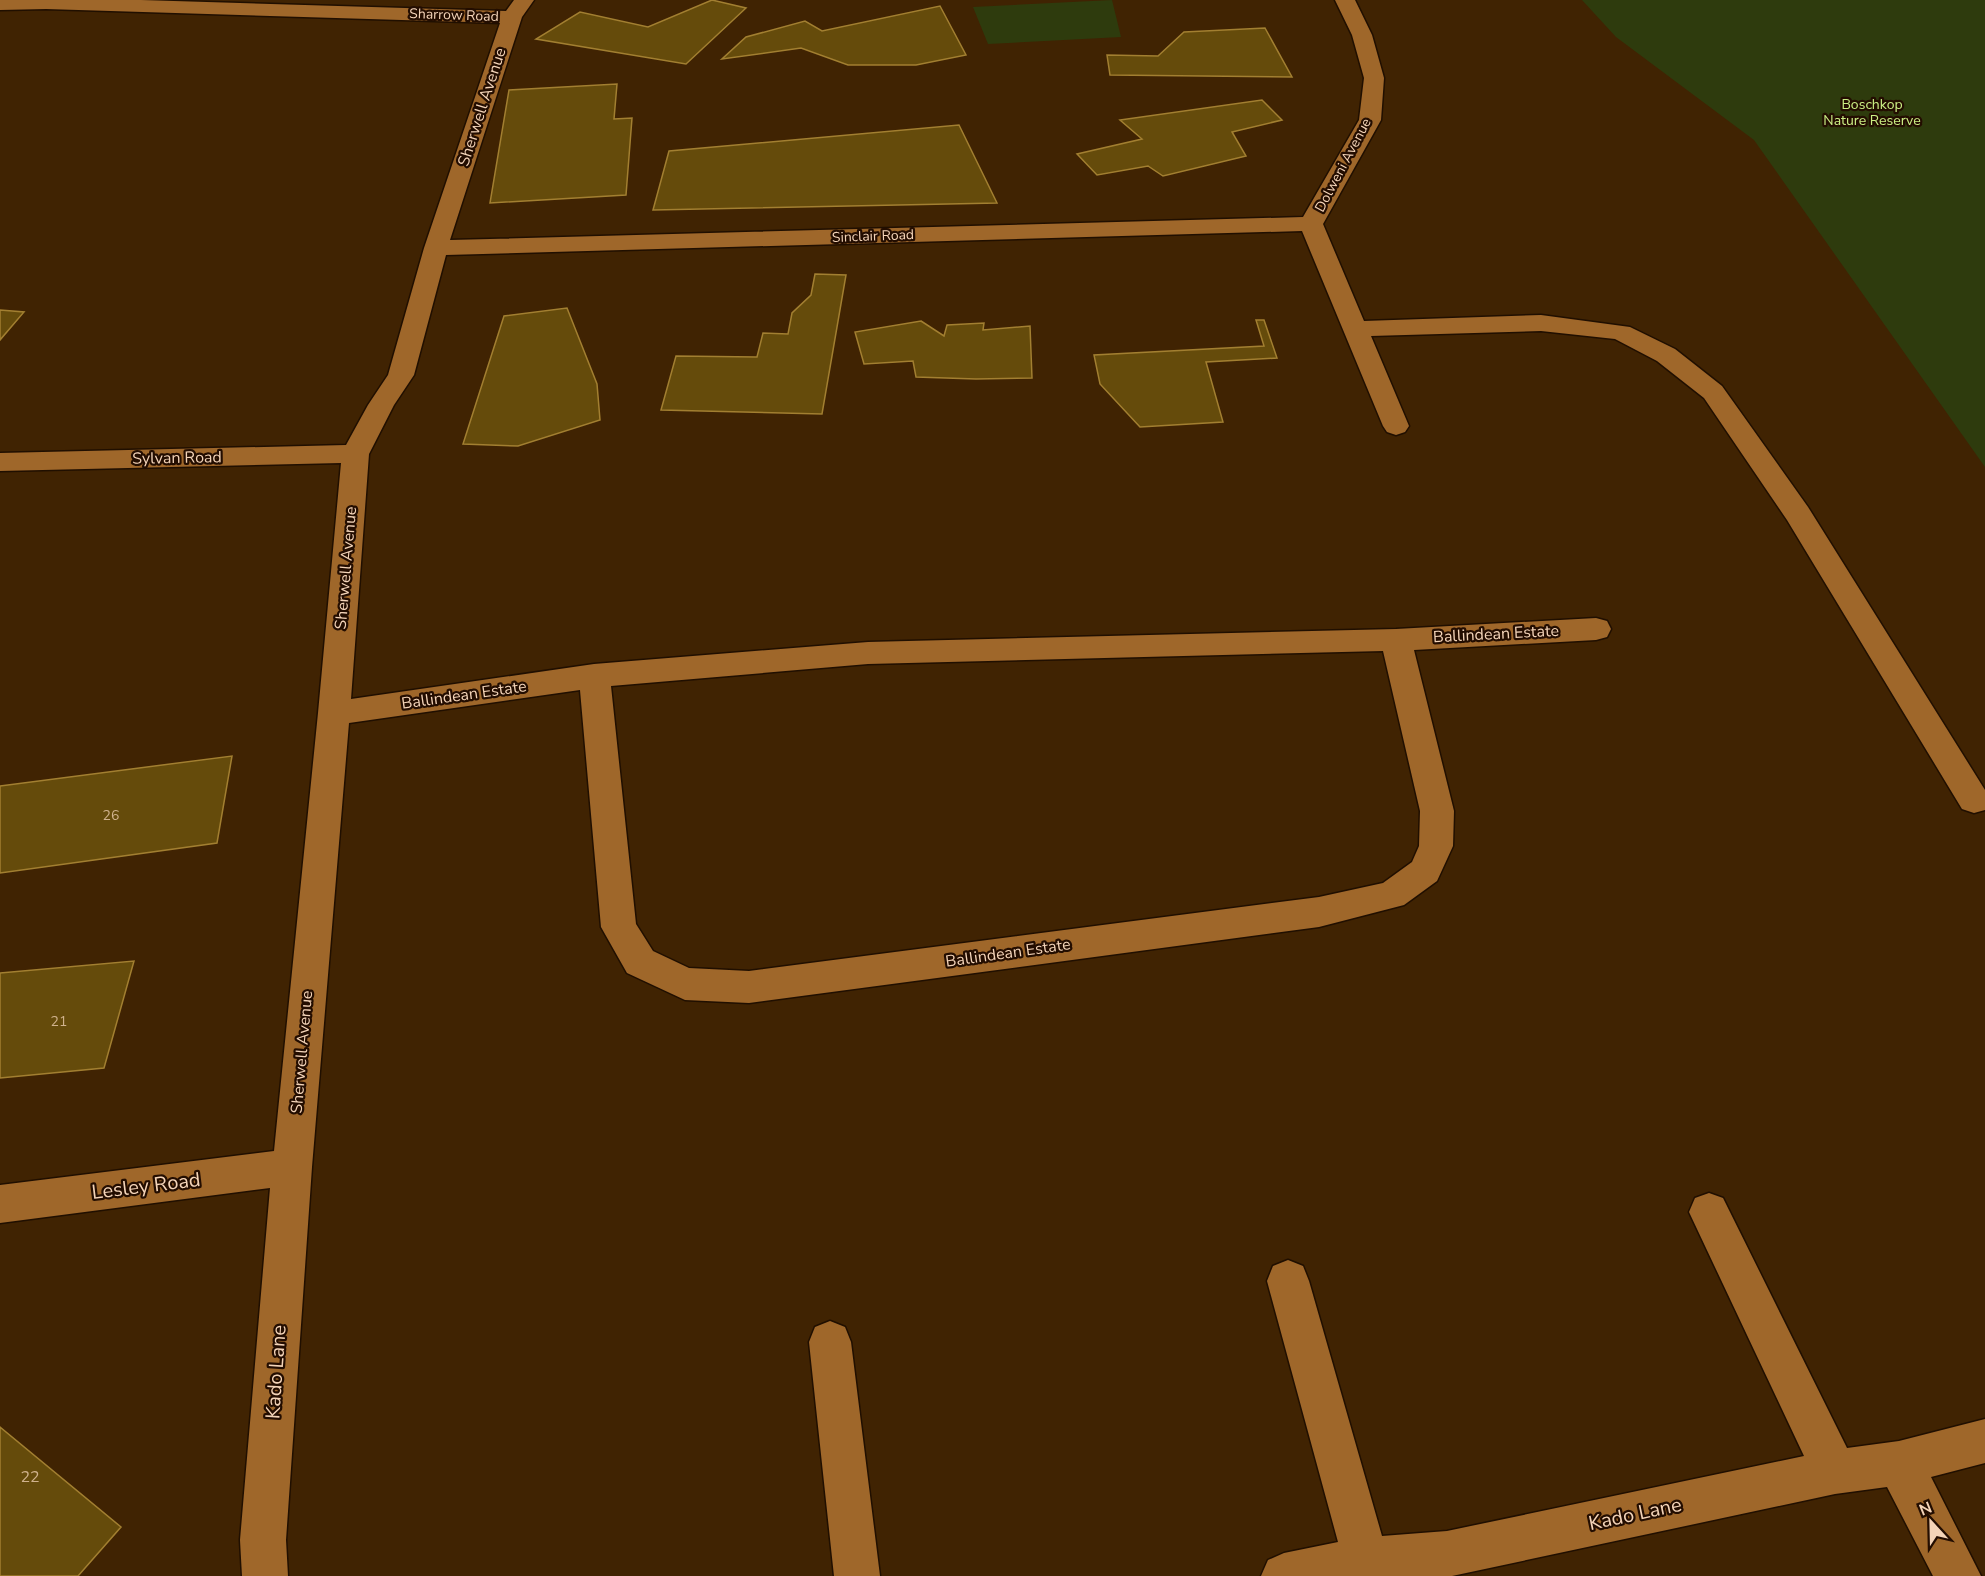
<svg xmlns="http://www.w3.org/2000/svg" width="1985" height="1576" font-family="'Nunito Sans',sans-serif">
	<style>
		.green { fill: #2e3b0d }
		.building { fill: #654b0b; stroke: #a27f31; stroke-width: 1.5 }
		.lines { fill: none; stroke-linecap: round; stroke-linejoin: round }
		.minor-casing { stroke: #200f00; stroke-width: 3 }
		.minor { fill: #9f672a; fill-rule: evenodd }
		.labels { text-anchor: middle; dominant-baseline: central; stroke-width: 4.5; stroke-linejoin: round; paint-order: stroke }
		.far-street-label { font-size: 14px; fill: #f4d4b8; stroke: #230d00 }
		.far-park-label { font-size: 14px; fill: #cbef84; stroke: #230d00 }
		.number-label { font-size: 14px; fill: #d0b28d }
		.street-label { font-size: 16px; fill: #f4d4b8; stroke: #230d00 }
		.near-number-label { font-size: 16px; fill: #d0b28d }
		.near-street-label { font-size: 20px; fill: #f4d4b8; stroke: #230d00 }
	</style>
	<rect width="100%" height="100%" fill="#402302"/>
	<path class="green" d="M1112 0 1121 37 988 44 973 7Z
		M1582 0H1985V467L1754 140 1616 37Z"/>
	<path class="building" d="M712 0 746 8 686 64 536 39 580 12 648 27Z
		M940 6 966 55 916 65H848L801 48 722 59 746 37 805 21 822 31Z
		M1265 28 1292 77 1110 75 1107 55 1158 56 1184 32Z
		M617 84 614 119 632 118 626 195 490 203 509 90Z
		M1262 100 1282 120 1232 132 1246 156 1163 176 1148 166 1097 175 1077 154 1142 139 1120 120Z
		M959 125 997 203 653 210 669 151Z
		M815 274 846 275 822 414 661 410 676 356 757 357 763 333 788 334 792 313 811 295Z
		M567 308 597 384 600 420 518 446 463 444 504 316Z
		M0 310 24 312 0 340Z
		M1256 320H1264L1277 358 1206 362 1223 422 1140 427 1100 384 1094 355 1264 346Z
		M921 321 944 336 947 325 984 323 983 330 1030 326 1032 378 976 379 916 377 913 361 864 364 855 332Z
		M232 756 217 843 0 873V786Z
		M134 961 104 1068 0 1078V973Z
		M0 1427 121 1527 78 1576H0Z"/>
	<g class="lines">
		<g class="minor-casing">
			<path id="minor" d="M0 0H141L506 11 514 0H534L522 17 450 240 1303 217 1359 120 1364 78 1352 35 1335 0H1355L1372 35 1384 78 1381 120 1323 224 1364 321 1541 315 1630 327 1675 349 1722 386 1808 507 1985 790V810L1974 813 1962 809 1787 520 1704 398 1657 361 1615 339 1541 331 1371 336 1409 426 1405 432 1396 435 1387 432 1383 426 1302 231 446 255 414 375 394 405 369 454 351 699 594 664 868 642 1396 629 1596 618 1607 621 1611 629 1607 637 1596 640 1414 650 1454 811 1453 846 1437 881 1404 905 1319 927 749 1003 685 1000 627 973 601 927 580 690 349 723 312 1167 286 1540 288 1576H242L240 1540 270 1188 0 1223V1185L274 1151 318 713 341 463 0 471V453L346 445 368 405 388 375 424 248 500 23 46 9 0 10ZM1383 651 1420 811 1419 846 1412 862 1383 883 1319 897 749 971 689 968 653 951 636 924 611 686 868 664Z
				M1709 1193 1723 1198 1847 1448 1899 1441 1985 1419V1463L1931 1477 1981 1576H1933L1887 1487 1835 1494 1452 1576H1261L1268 1560 1284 1553 1338 1542 1267 1281 1273 1266 1288 1260 1303 1266 1309 1281 1382 1536 1447 1531 1804 1456 1689 1212 1695 1198Z
				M830 1321 845 1327 851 1342 880 1576H834L809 1342 815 1327Z"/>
		</g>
		<use href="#minor" class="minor"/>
	</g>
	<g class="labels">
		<g class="far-street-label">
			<text transform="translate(454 15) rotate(2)">Sharrow Road</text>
			<text transform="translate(1343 165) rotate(-62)">Dolweni Avenue</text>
			<text transform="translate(873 236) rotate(-2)">Sinclair Road</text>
		</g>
		<g class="far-park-label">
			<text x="1872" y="104">Boschkop<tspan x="1872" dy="16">Nature Reserve</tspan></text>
		</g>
		<g class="number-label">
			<text x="111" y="815">26</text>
			<text x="59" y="1021">21</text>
		</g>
		<g class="street-label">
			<text transform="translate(482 107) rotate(-72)">Sherwell Avenue</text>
			<text transform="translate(177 458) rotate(-1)">Sylvan Road</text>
			<text transform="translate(346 568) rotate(-85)">Sherwell Avenue</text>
			<text transform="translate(1496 634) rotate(-3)">Ballindean Estate</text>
			<text transform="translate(464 695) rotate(-8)">Ballindean Estate</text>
			<text transform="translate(1008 953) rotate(-8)">Ballindean Estate</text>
			<text transform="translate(302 1052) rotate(-85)">Sherwell Avenue</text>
		</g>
		<g class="near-number-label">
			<text x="30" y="1477">22</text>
		</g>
		<g class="near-street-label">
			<text transform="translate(146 1186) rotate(-7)">Lesley Road</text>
			<text transform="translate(276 1372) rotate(-86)">Kado Lane</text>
			<text transform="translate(1635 1514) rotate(-12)">Kado Lane</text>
		</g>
	</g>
	<g transform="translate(1931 1522) rotate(338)" stroke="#230d00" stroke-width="4.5" paint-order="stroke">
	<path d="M0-4.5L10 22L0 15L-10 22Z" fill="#f4d4b8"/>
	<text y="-9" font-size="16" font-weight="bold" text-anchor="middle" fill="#f4d4b8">N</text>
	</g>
</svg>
